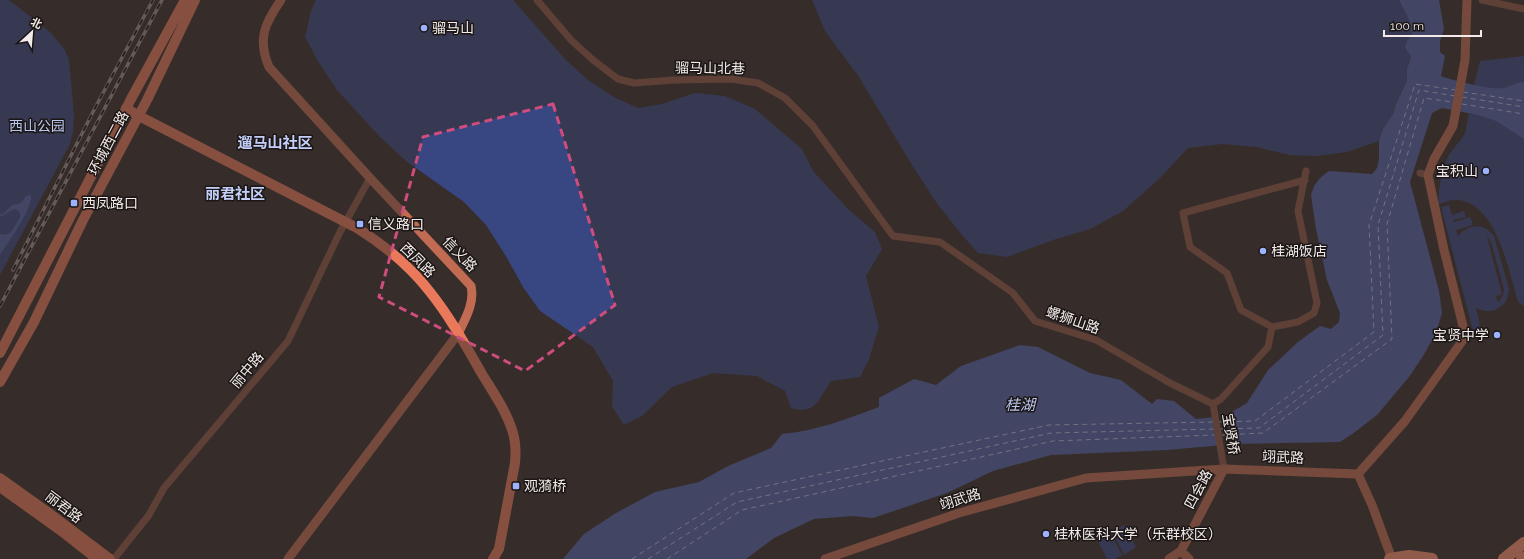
<svg xmlns="http://www.w3.org/2000/svg" width="1524" height="559" font-family="Raleway,'Noto Sans SC',sans-serif">
	<style>
		.green { fill: #384681; fill-rule: evenodd }
		.water { fill: #5162a8 }
		.pier { fill: #372d2a }
		.lines { fill: none; stroke-linecap: round; stroke-linejoin: round }
		.ferry { stroke: #bac6ed; stroke-width: 1; stroke-dasharray: 5 4; stroke-linecap: butt }
		.street { stroke: #8e5747; stroke-width: 7 }
		.secondary { stroke: #c16b52; stroke-width: 9 }
		.primary { stroke: #e9795a; stroke-width: 10 }
		.highway { stroke: #fd9273; stroke-width: 12 }
		.rail-casing { stroke: #9c9391; stroke-width: 3.5 }
		.rail { stroke: #1b1615; stroke-width: 2; stroke-dasharray: 6; stroke-linecap: butt }
		.marked { fill: none; stroke: #ce4d7e; stroke-width: 3; stroke-dasharray: 8 5; stroke-linejoin: round }
		.poi-dot { fill: #9eb3fd; stroke: #1b1615; stroke-width: 1.5 }
		.labels { text-anchor: middle; dominant-baseline: central; stroke-width: 3; stroke-linejoin: round; paint-order: stroke }
		.poi-label { font-size: 14px; fill: #f2ebe9; stroke: #1b1615; text-anchor: start }
		.street-label { font-size: 14px; fill: #f2ebe9; stroke: #1b1615 }
		.park-label { font-size: 14px; fill: #bac7ee; stroke: #1b1615 }
		.neighbourhood-label { font-size: 15px; font-weight: bold; fill: #c2cff9; stroke: #1b1615 }
		.water-label { font-size: 15px; font-style: italic; fill: #bac6ed; stroke: #1b1615 }
	</style>
	<rect width="100%" height="100%" fill="#372d2a"/>
	<path class="green" d="M0 0H9L50 32 65 50 69 60 74 116 73 132 70 144 0 275Z
		M316 0H513L565 59 588 80 614 97 638 108 662 104 695 93 725 96 755 109 802 149 813 171 848 209 875 232 882 249 866 276 879 327 869 359 860 377 831 381C819 399 816 415 791 408L785 391 757 376 713 373 672 387 642 416 624 425 612 406 613 381 593 347 540 311 523 287 507 258 486 225 464 202 406 161 380 137 337 90 319 63 305 37 311 11Z
		M812 0H1399L1409 20 1412 35 1407 41 1411 56 1407 69V82L1396 104 1393 114 1383 129 1379 141 1347 152 1316 156 1290 155 1257 147 1222 144 1188 148 1160 178 1123 211 1090 229 1056 239 1007 257 978 253 962 235 938 205 912 165 859 77 825 31Z
		M1524 56V306L1518 302C1509 272 1497 205 1459 200 1453 199 1444 203 1438 204 1439 187 1441 171 1449 155 1453 148 1460 142 1464 135 1467 129 1467 120 1469 113L1448 79 1474 85 1480 61Z
		M1449 205 1452 215 1464 211 1466 217 1453 220 1454 222 1470 217 1473 225 1456 230 1458 236C1468 224 1484 222 1494 236L1509 289C1508 308 1492 316 1476 308L1480 325 1473 331 1441 207ZM1487 236 1491 242 1504 289 1503 295 1498 303 1496 296 1502 294Z
		M1125 525 1136 547 1124 555 1112 531Z
		M1110 532 1122 555 1115 559H1107L1097 539Z"/>
	<path class="water" d="M1399 0H1439L1444 29 1440 41V52L1445 56 1441 76C1453 81 1491 90 1503 88 1510 87 1516 82 1524 82V139L1496 121 1478 115 1442 108 1432 113 1410 182 1439 291 1442 313 1436 333 1423 356 1409 377 1377 415 1355 432 1340 442 1234 444 1167 450 1051 455 993 471 947 493 873 518 853 516 814 519 774 538 746 559H563L584 534 616 513 655 492 699 482 728 466 771 448 782 434C816 431 847 419 879 407V398L914 379 936 385 961 366 1020 345 1038 347 1090 373 1121 380 1152 404 1157 399 1174 401 1196 419 1225 416 1247 403 1268 370 1298 342 1320 326 1331 329 1339 322 1340 313 1327 280 1316 229 1311 195 1314 186 1320 178 1329 171 1372 174 1377 168 1379 159V141L1383 129 1393 114 1396 104 1407 81V69L1411 57 1405 47 1407 41 1412 35 1409 20Z
		M31 195C34 207 7 244 0 255V234C12 238 14 225 20 218V213L16 209C9 210 6 216 0 216V214H3L12 205 21 203 26 196Z"/>
	<path class="pier" d="M1214 415H1226L1233 446 1219 447Z"/>
	<g class="lines">
		<path class="ferry" d="M1463 92 1524 101
			M1462 97 1524 107
			M1462 104 1524 114
			M1219 422 1255 421 1374 332 1369 225 1415 84 1456 90
			M1220 429 1259 428 1383 335 1378 225 1419 90 1455 96
			M1222 435 1263 433 1392 339 1387 224 1424 98 1452 102
			M632 559 734 493 1049 425 1213 422
			M648 559 737 502 1051 433 1215 429
			M667 559 742 510 1053 441 1214 435"/>
		<path class="street" d="M537 0 571 40 593 60 618 79 634 83 674 80 731 79 758 83 785 98 813 126 893 236 940 242 1013 293 1035 321 1096 340 1170 383 1213 404
			M1482 0 1524 9
			M1420 173 1428 175
			M1272 327 1298 322 1314 313 1317 303 1298 211 1306 171
			M1213 404 1221 399 1268 347 1272 327 1241 310 1227 273 1190 247 1183 213 1305 180
			M1213 404 1224 469
			M114 559 149 515 164 488 288 341 340 232 370 178"/>
		<path class="secondary" d="M281 0C265 23 257 39 269 67L370 178 471 286C475 303 465 319 458 334L288 559
			M1358 474 1372 505 1392 559
			M1181 551 1189 559
			M825 559 959 513 1086 478 1224 469 1358 474 1405 421 1463 340 1464 330 1444 250 1428 175 1434 159 1453 126 1465 60 1467 0
			M1169 559 1181 551 1224 469"/>
		<path class="primary" d="M126 108 139 116 357 228C384 245 410 266 430 292 450 317 466 346 482 374 493 392 507 412 513 433 516 443 516 452 515 463L499 549 493 559
			M0 353 131 99 185 0
			M0 382 34 322 83 220 147 100 195 0
			M0 478 49 513 110 559
			M0 487 64 533 97 559"/>
		<path class="highway" d="M1390 559 1409 556 1432 559
			M1504 559 1524 543
			M1522 559 1524 558"/>
		<g class="rail-casing">
			<path id="rail" d="M13 270 95 108 153 0
				M0 306 162 0"/>
		</g>
		<use href="#rail" class="rail"/>
	</g>
	<path d="M0 0H1524V559H0ZM553 104 615 305 525 371 379 297 423 137Z" fill="#372d2a" fill-opacity=".55" fill-rule="evenodd"/>
	<path class="marked" d="M553 104 615 305 525 371 379 297 423 137Z"/>
	<g class="poi-dot">
		<circle cx="424" cy="28" r="4"/>
		<circle cx="1486" cy="171" r="4"/>
		<rect x="70" y="199" width="8" height="8" rx="2"/>
		<rect x="356" y="220" width="8" height="8" rx="2"/>
		<circle cx="1263" cy="251" r="4"/>
		<circle cx="1497" cy="335" r="4"/>
		<rect x="512" y="482" width="8" height="8" rx="2"/>
		<circle cx="1046" cy="534" r="4"/>
	</g>
	<g class="labels">
		<g class="poi-label">
			<text x="432" y="28">骝马山</text>
			<text x="1478" y="171" text-anchor="end">宝积山</text>
			<text x="82" y="203">西凤路口</text>
			<text x="368" y="224">信义路口</text>
			<text x="1271" y="251">桂湖饭店</text>
			<text x="1489" y="335" text-anchor="end">宝贤中学</text>
			<text x="524" y="486">观漪桥</text>
			<text x="1054" y="534">桂林医科大学（乐群校区）</text>
		</g>
		<g class="street-label">
			<text transform="translate(710 68) rotate(1)">骝马山北巷</text>
			<text transform="translate(108 143) rotate(-62)">环城西二路</text>
			<text transform="translate(460 254) rotate(46)">信义路</text>
			<text transform="translate(418 260) rotate(45)">西凤路</text>
			<text transform="translate(1073 320) rotate(19)">螺狮山路</text>
			<text transform="translate(247 370) rotate(-50)">丽中路</text>
			<text transform="translate(1231 434) rotate(80)">宝贤桥</text>
			<text transform="translate(1283 457) rotate(3)">翊武路</text>
			<text transform="translate(1198 489) rotate(-62)">四会路</text>
			<text transform="translate(960 499) rotate(-17)">翊武路</text>
			<text transform="translate(64 507) rotate(37)">丽君路</text>
		</g>
		<g class="park-label">
			<text x="37" y="126">西山公园</text>
		</g>
		<g class="neighbourhood-label">
			<text x="275" y="143">遛马山社区</text>
			<text x="235" y="194">丽君社区</text>
		</g>
		<g class="water-label">
			<text x="1020" y="405">桂湖</text>
		</g>
	</g>
	<g transform="translate(32 32) rotate(26)" stroke="#1b1615" stroke-width="3" paint-order="stroke">
	<path d="M0-3L7 15L0 10L-7 15Z" fill="#f2ebe9"/>
	<text y="-6" font-size="11" font-weight="bold" text-anchor="middle" fill="#f2ebe9">北</text>
	</g>
	<path d="M1384 30v6h97v-6" fill="none" stroke="#f2ebe9" stroke-width="2"/>
	<text x="1390" y="30" font-size="12" fill="#f2ebe9" stroke="#1b1615" stroke-width="3" paint-order="stroke">100 m</text>
</svg>
